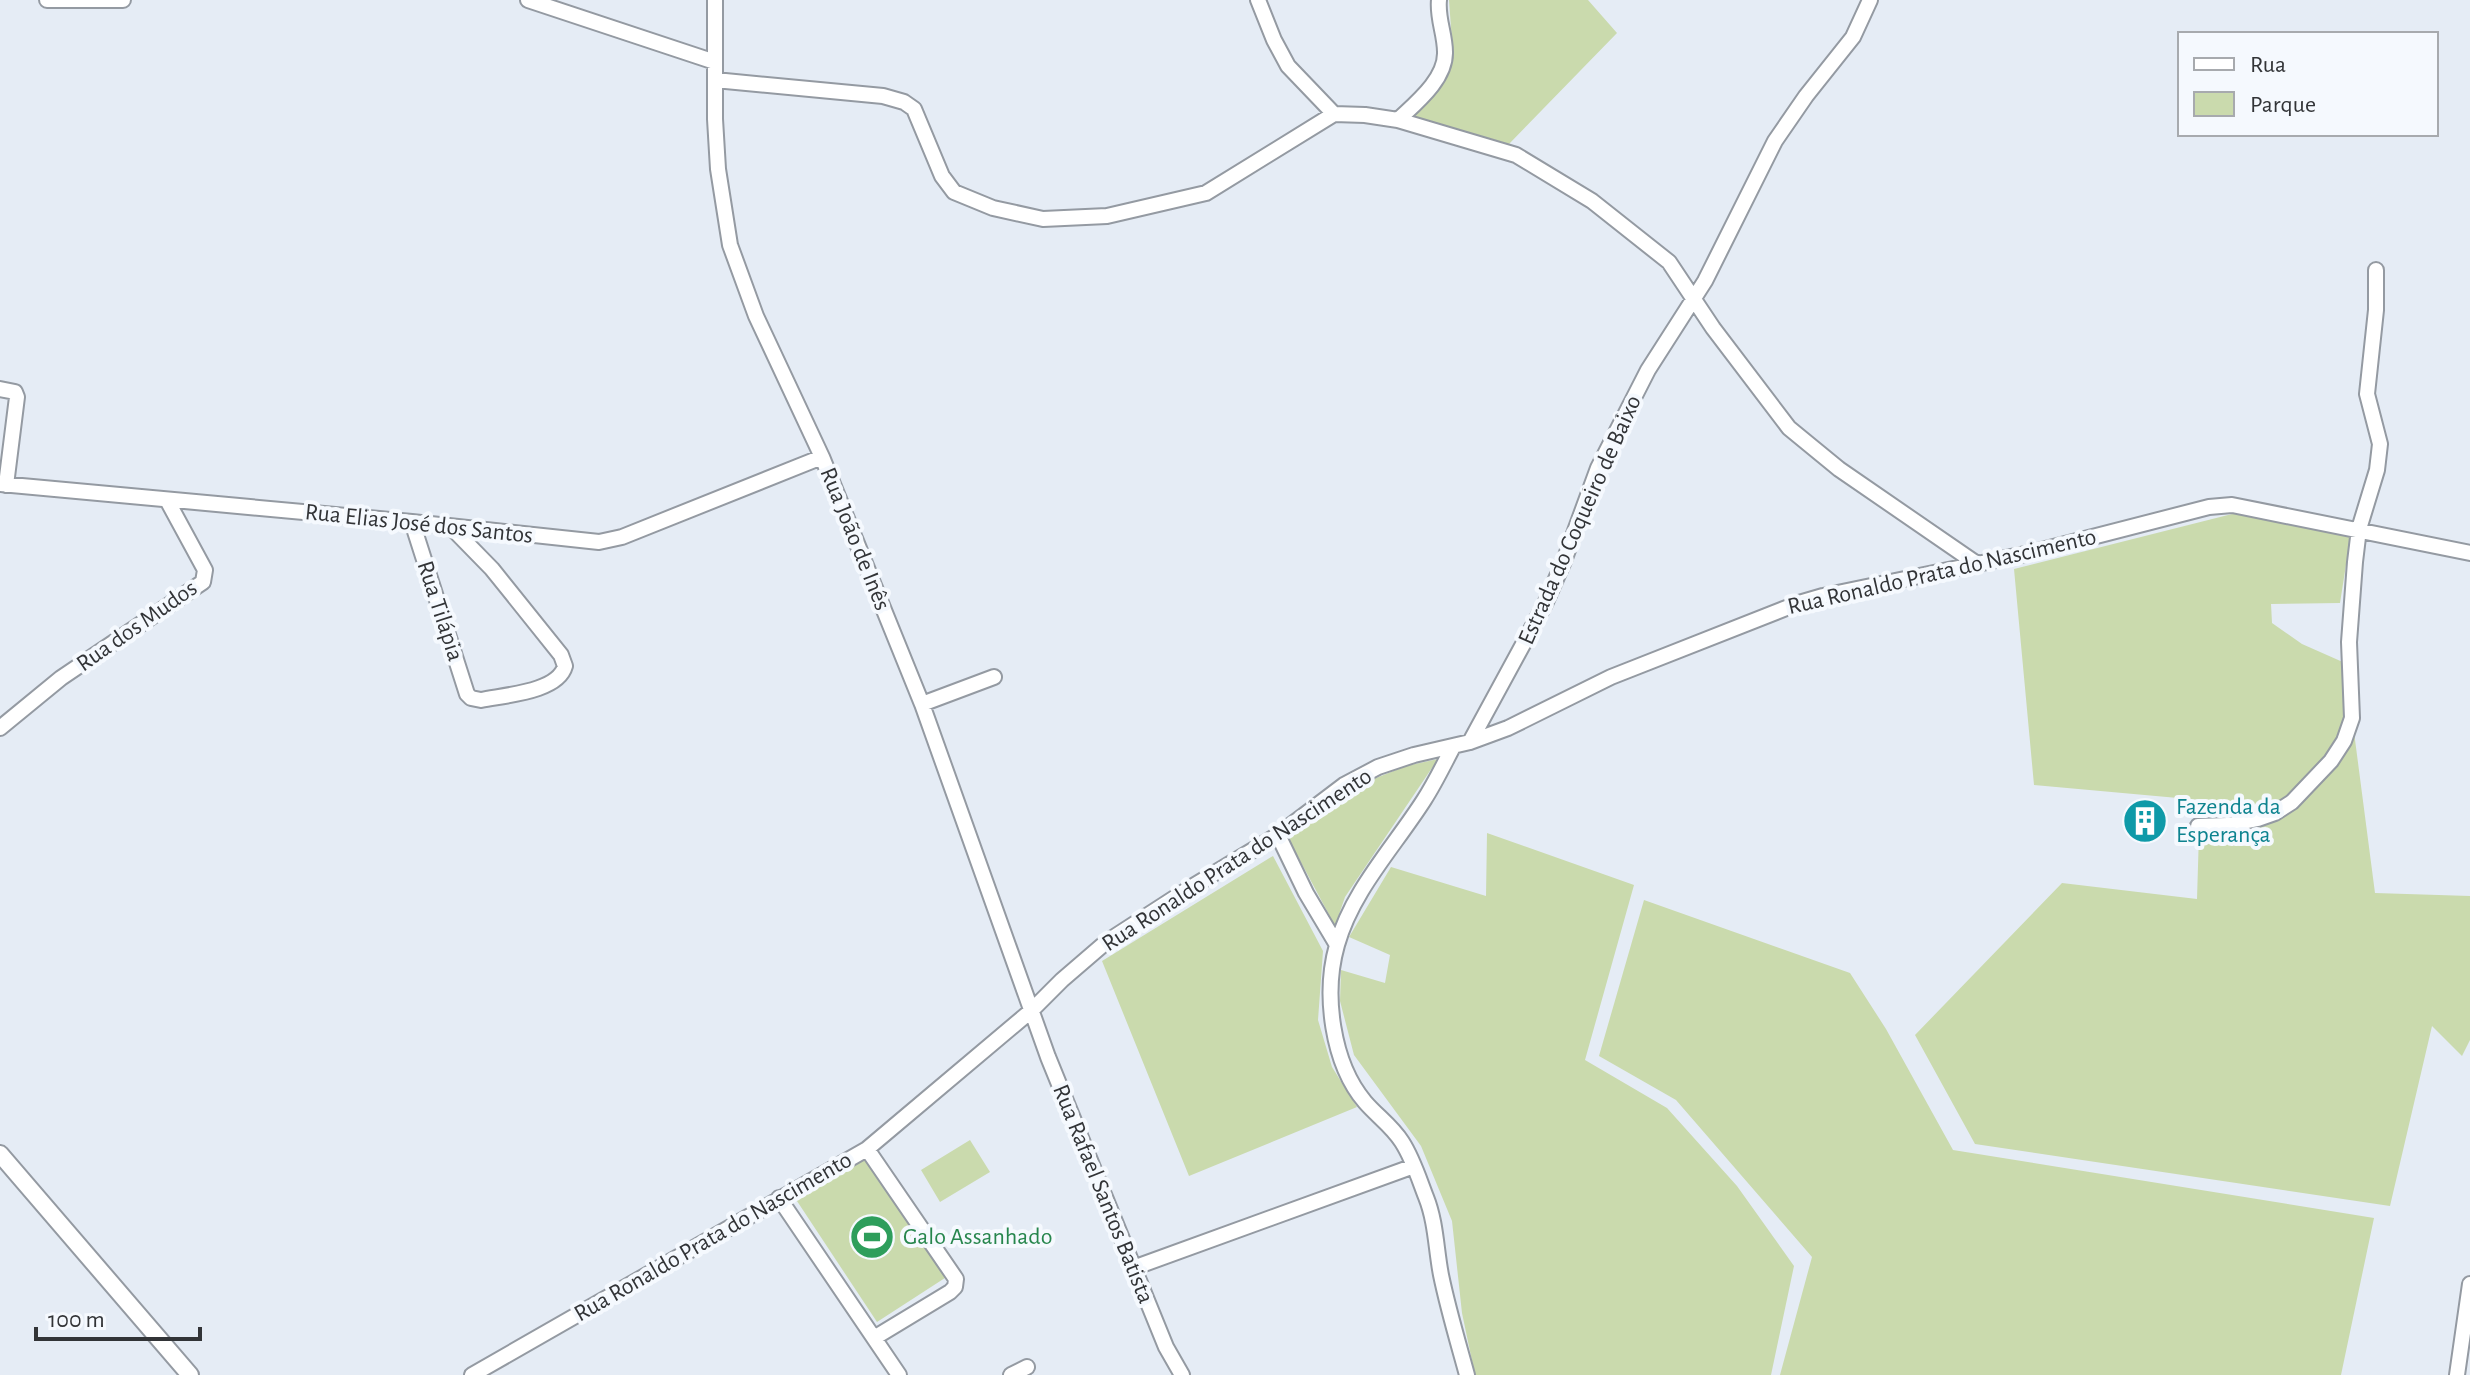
<svg xmlns="http://www.w3.org/2000/svg" width="2470" height="1375" font-family="'Alegreya Sans',sans-serif">
	<style>
		.green { fill: #cadaad }
		.lines { fill: none; stroke-linecap: round; stroke-linejoin: round }
		.minor-casing { stroke: #949aa2; stroke-width: 18 }
		.major-casing { stroke: #949aa2; stroke-width: 20 }
		.minor { stroke: #fff; stroke-width: 14 }
		.major { stroke: #fff; stroke-width: 16 }
		.labels { text-anchor: middle; dominant-baseline: central; stroke-width: 8; stroke-linejoin: round; paint-order: stroke }
		.street-label { font-size: 24px; fill: #323437; stroke: #f5f9fe }
		.culture-label { font-size: 24px; fill: #0d838f; stroke: #f5f9fe; text-anchor: start }
		.leisure-label { font-size: 24px; fill: #27864d; stroke: #f5f9fe; text-anchor: start }
	</style>
	<rect width="100%" height="100%" fill="#e5ecf5"/>
	<path class="green" d="M1449 0H1588L1617 33 1509 144 1413 116 1447 77 1453 56Z
		M2236 513 2351 533 2340 603 2271 604 2272 623 2302 644 2345 663 2375 893 2470 896V1040L2462 1056 2432 1026 2390 1206 1975 1144 1915 1035 2062 883 2197 899 2200 800 2034 785 2014 569Z
		M1438 759 1345 897 1335 926 1288 838 1361 784 1406 766Z
		M1487 833 1634 885 1585 1060 1667 1108 1737 1186 1794 1266 1771 1375H1475L1462 1313 1452 1221 1421 1146 1354 1055 1340 1001 1341 970 1385 983 1390 955 1349 937 1391 867 1486 896Z
		M1273 856 1323 951 1318 1020 1332 1067 1357 1107 1189 1176 1102 961Z
		M1644 900 1850 973 1886 1029 1953 1150 2374 1218 2341 1375H1780L1812 1257 1676 1100 1599 1056Z
		M970 1140 990 1172 940 1202 921 1170Z
		M866 1152 948 1276 877 1322 795 1198Z"/>
	<g class="lines">
		<g class="minor-casing">
			<path id="minor" d="M47 0H123
				M528 0 715 62
				M715 0V119L718 169 730 245 756 316 822 457 922 704 1048 1057 1166 1347 1182 1375
				M1258 0 1274 40 1288 66 1334 114
				M715 80 883 96 904 102 914 109 942 176 954 192 993 208 1043 219 1107 216 1206 193 1334 114 1365 115 1398 120 1516 155 1592 201 1669 262 1713 328 1789 428 1839 469 1977 564
				M1398 120C1416 103 1446 79 1445 52 1445 34 1437 18 1439 0
				M0 389 15 392 17 397 6 485
				M0 484 412 522 599 542 622 537 822 457
				M412 522 467 694 471 698 481 700C505 695 558 692 565 666L561 655 492 569 450 526
				M922 704 994 677
				M0 728 61 678 203 582 205 570 167 500
				M1470 742 1545 604 1564 561 1598 468 1648 370 1705 281 1775 141 1806 96 1853 37 1870 0
				M1453 747C1444 764 1435 783 1424 800 1394 847 1352 891 1337 945 1323 994 1332 1063 1365 1102 1377 1116 1392 1126 1402 1142 1413 1159 1419 1179 1426 1197 1436 1222 1436 1249 1441 1275 1448 1309 1458 1342 1467 1375
				M2198 826 2228 825 2258 819 2275 813 2292 802 2331 761 2344 741 2352 718 2349 642 2355 562 2359 529 2377 470 2380 444 2367 394 2376 310V270
				M1278 835 1306 893 1337 945
				M867 1149 956 1279 955 1287 950 1292 874 1338
				M779 1198 899 1375
				M1133 1268 1414 1166
				M472 1375 867 1149 1032 1010 1062 980 1105 943 1190 888 1278 835 1344 785 1378 767 1414 755 1470 742 1508 728 1611 677 1799 603 1823 596 2030 553 2209 507 2232 505 2470 553
				M1011 1375 1027 1367
				M2457 1375 2470 1284"/>
		</g>
		<g class="major-casing">
			<path id="major" d="M0 1154 190 1375"/>
		</g>
		<use href="#minor" class="minor"/>
		<use href="#major" class="major"/>
	</g>
	<defs>
		<g id="building-disc" transform="scale(2.3)"><circle r="9.5" fill="#0f9aa8" stroke="#f5f9fe"/><path d="M-4-6H4V6H1V3H-1V6H-4ZM-2.5-4.3h1.7v1.8h-1.7ZM.8-4.3h1.7v1.8H.8ZM-2.5-1h1.7V.8h-1.7ZM.8-1h1.7V.8H.8Z" fill="#fff"/></g>
		<g id="stadium-disc" transform="scale(2.3)"><circle r="9.5" fill="#2e9e5b" stroke="#f5f9fe"/><path d="M0-5a6.5 5 0 1 0 0 10a6.5 5 0 1 0 0-10ZM-3.5-1.8h7v3.6h-7Z" fill="#fff"/></g>
	</defs>
	<g fill-rule="evenodd">
		<use href="#building-disc" x="2145" y="821"/>
		<use href="#stadium-disc" x="872" y="1237"/>
	</g>
	<g class="labels">
		<g class="street-label">
			<text transform="translate(1580 520) rotate(-66)">Estrada do Coqueiro de Baixo</text>
			<text transform="translate(419 524) rotate(6)">Rua Elias José dos Santos</text>
			<text transform="translate(855 539) rotate(68)">Rua João de Inês</text>
			<text transform="translate(1942 572) rotate(-13)">Rua Ronaldo Prata do Nascimento</text>
			<text transform="translate(440 611) rotate(72)">Rua Tilápia</text>
			<text transform="translate(137 626) rotate(-35)">Rua dos Mudos</text>
			<text transform="translate(1237 860) rotate(-33)">Rua Ronaldo Prata do Nascimento</text>
			<text transform="translate(1103 1194) rotate(68)">Rua Rafael Santos Batista</text>
			<text transform="translate(713 1237) rotate(-30)">Rua Ronaldo Prata do Nascimento</text>
		</g>
		<g class="culture-label">
			<text x="2176" y="807">Fazenda da<tspan x="2176" dy="28">Esperança</tspan></text>
		</g>
		<g class="leisure-label">
			<text x="903" y="1237">Galo Assanhado</text>
		</g>
	</g>
	<rect x="2178" y="32" width="260" height="104" fill="#f5f9fe" stroke="#a7aaae" stroke-width="2"/>
	<rect x="2194" y="58" width="40" height="12" fill="#ffffff" stroke="#a7aaae" stroke-width="2"/>
	<text x="2250" y="72" font-size="24" fill="#323437">Rua</text>
	<rect x="2194" y="92" width="40" height="24" fill="#cadaad" stroke="#a7aaae" stroke-width="2"/>
	<text x="2250" y="112" font-size="24" fill="#323437">Parque</text>
	<path d="M36 1327v12h164v-12" fill="none" stroke="#323437" stroke-width="4"/>
	<text x="48" y="1327" font-size="24" fill="#323437" stroke="#f5f9fe" stroke-width="6" paint-order="stroke">100 m</text>
</svg>
